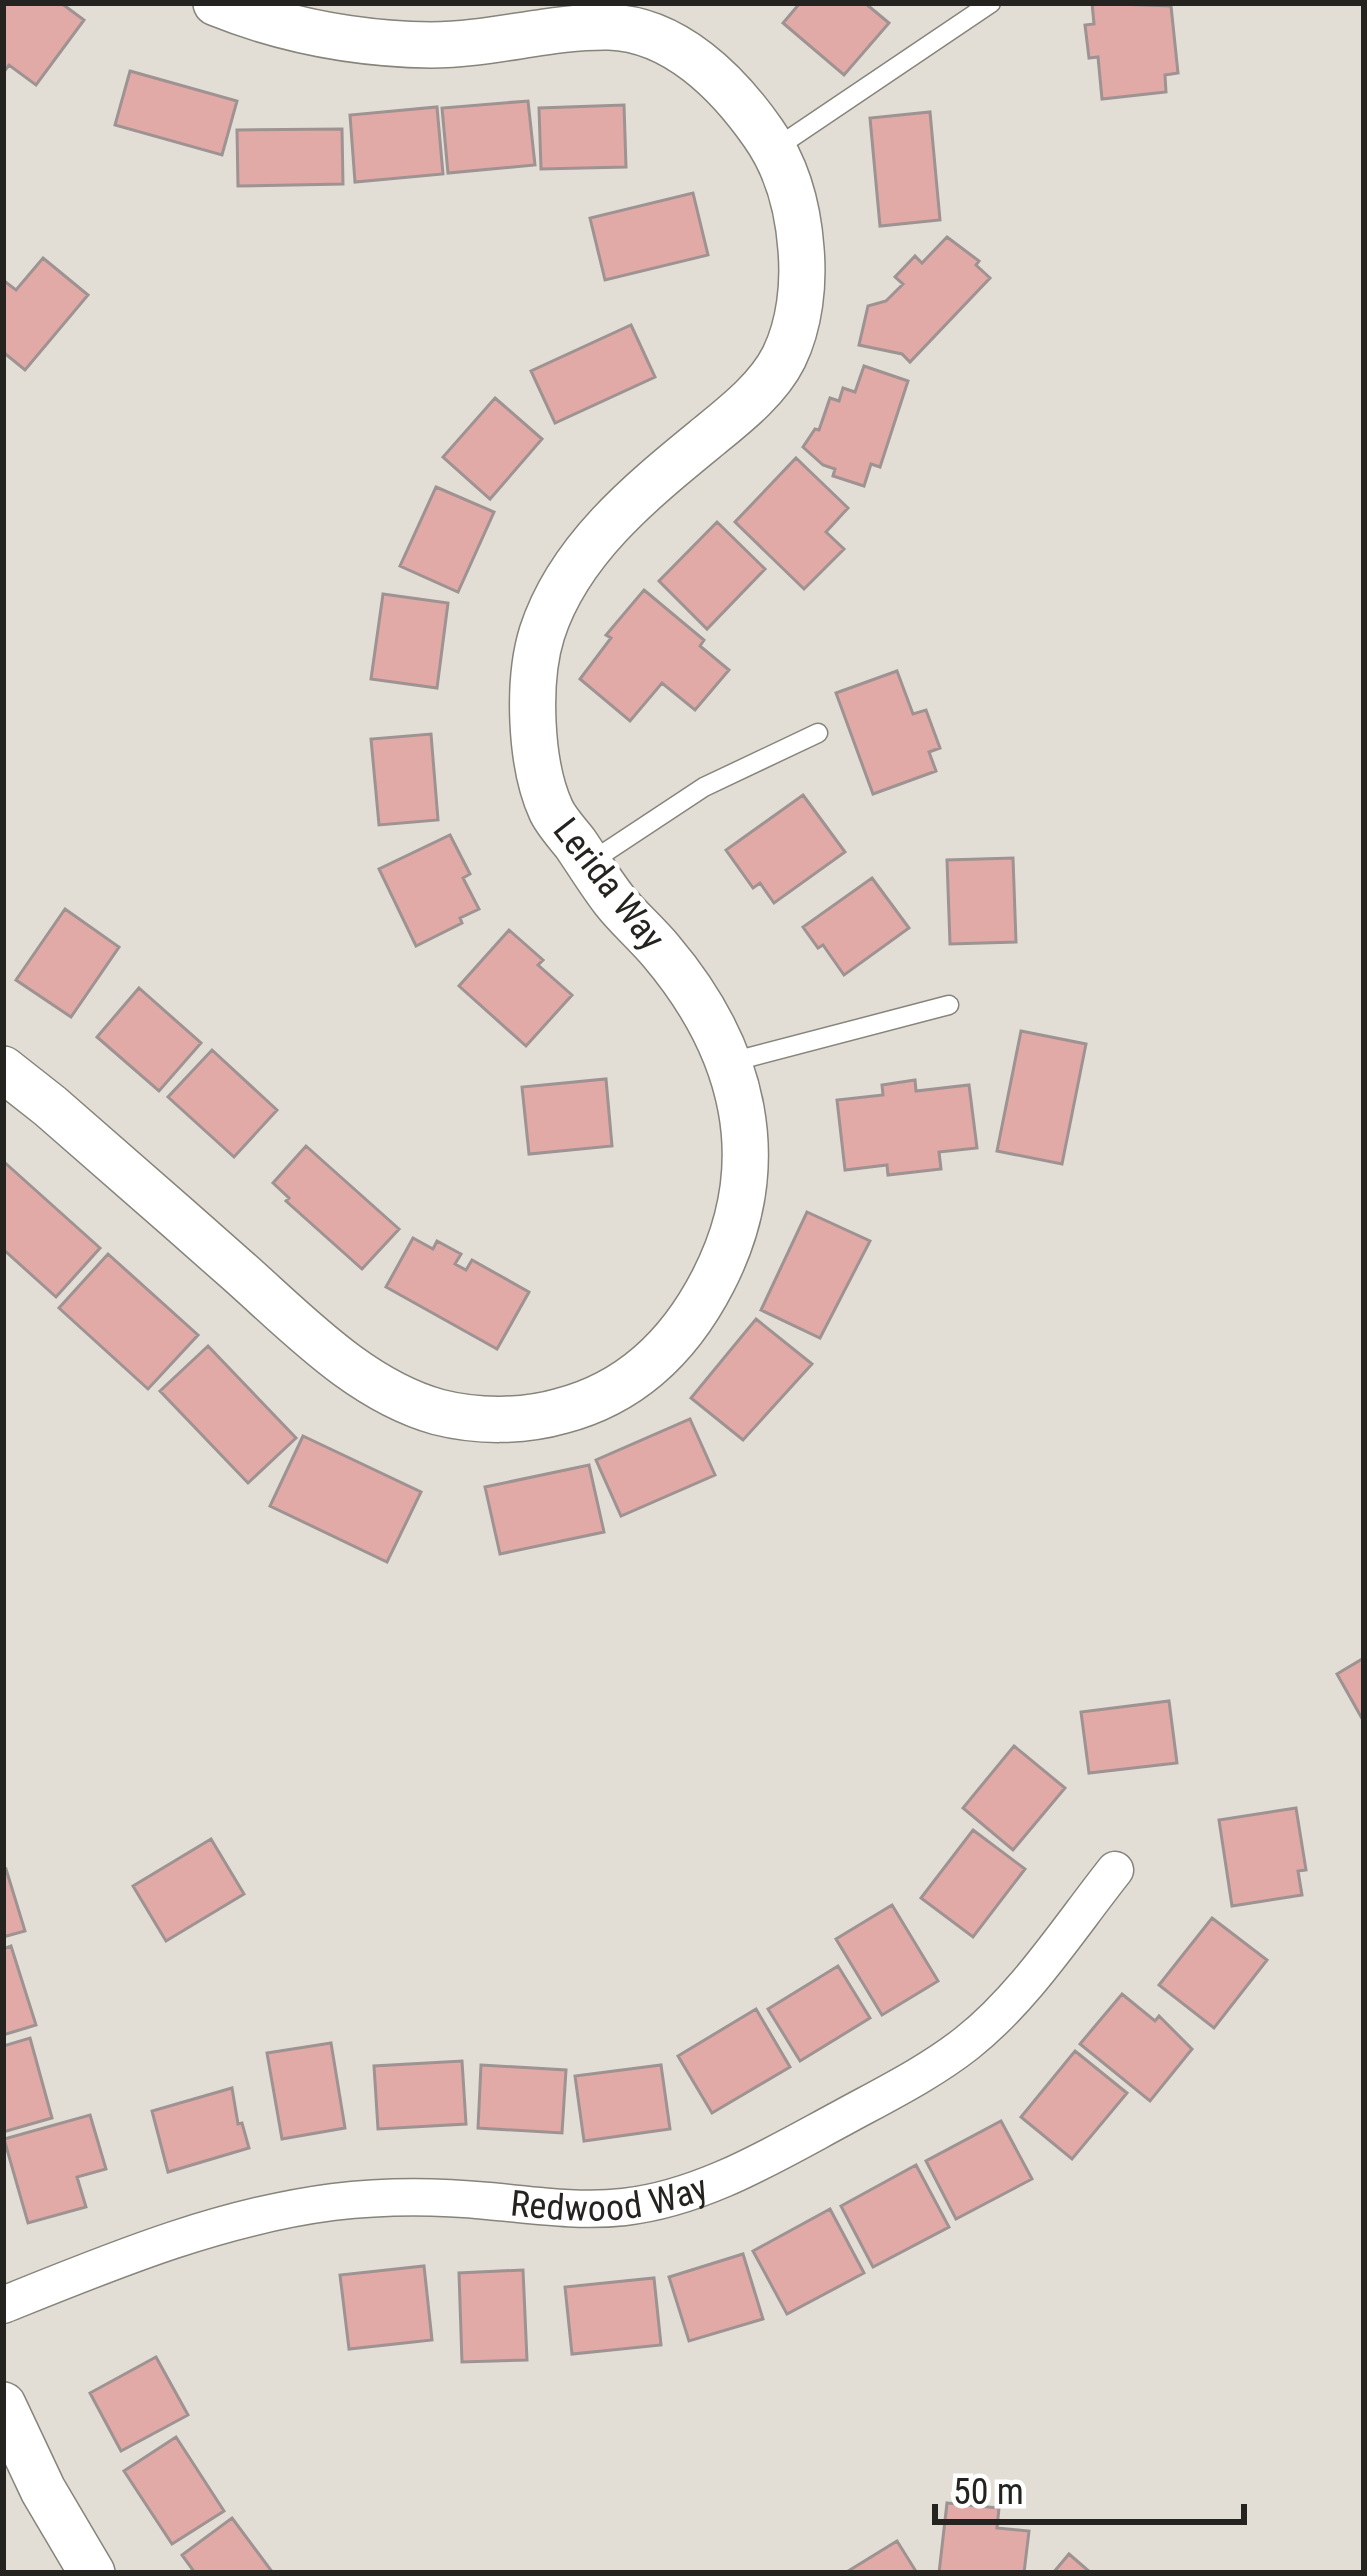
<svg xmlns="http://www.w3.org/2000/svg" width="1367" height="2576" font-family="'Roboto Condensed',sans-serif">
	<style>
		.building { fill: #e1aaa7; stroke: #9e9392; stroke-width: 3 }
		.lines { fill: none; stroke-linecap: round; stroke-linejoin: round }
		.service-casing { stroke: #86847b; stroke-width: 21 }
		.minor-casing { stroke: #86847b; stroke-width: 39 }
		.tertiary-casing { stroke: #86847b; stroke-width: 48 }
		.service { stroke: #fff; stroke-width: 18 }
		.minor { stroke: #fff; stroke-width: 36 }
		.tertiary { stroke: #fff; stroke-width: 45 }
		.labels { text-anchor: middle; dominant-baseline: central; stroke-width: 9; stroke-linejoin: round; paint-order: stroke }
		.street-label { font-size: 36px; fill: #24231f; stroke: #fff }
	</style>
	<rect width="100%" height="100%" fill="#e2ded5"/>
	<path class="building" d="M3 3H61L84 20 36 85 9 65 3 73Z
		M800 3H865L889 23 844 75 783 23Z
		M1092 3 1171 6 1178 73 1165 75 1166 92 1102 99 1098 57 1089 58 1085 25 1094 24Z
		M130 71 237 101 222 155 115 125Z
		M528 101 535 165 448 173 442 108Z
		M624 105 626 167 541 169 539 108Z
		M437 107 443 174 355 182 350 115Z
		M930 112 940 220 880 226 870 118Z
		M342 129 343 184 238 186 237 130Z
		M693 193 708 255 605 280 590 218Z
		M947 237 979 261 976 265 990 278 910 362 902 354 859 345 868 306 886 301 903 284 895 277 915 256 922 263Z
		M43 258 88 295 25 370 3 352V280L16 290Z
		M631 325 655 377 555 423 531 371Z
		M864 366 908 381 880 467 871 464 864 486 833 476 835 469 823 465 803 447 815 429 819 430 830 398 839 401 843 388 855 392Z
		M495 398 542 439 490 499 443 457Z
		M796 458 848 508 826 532 844 549 804 589 735 522Z
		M436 487 494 512 458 592 400 566Z
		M717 522 765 569 707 629 659 581Z
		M644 590 704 640 700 646 729 670 695 710 662 683 630 721 580 679 611 638 606 635Z
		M383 594 448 603 437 688 371 679Z
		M897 671 913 714 926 710 940 748 929 752 936 771 873 794 836 693Z
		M431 734 438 820 379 825 371 739Z
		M803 795 845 852 774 903 760 883 753 888 726 850Z
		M450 835 470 874 463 878 479 909 460 918 462 923 416 946 379 869Z
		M1013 858 1016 942 950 944 947 860Z
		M872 878 909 928 844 975 823 945 818 948 803 927Z
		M65 909 119 947 71 1017 16 980Z
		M509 930 543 960 538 965 572 995 526 1046 459 986Z
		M139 988 201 1043 159 1091 97 1037Z
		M1021 1031 1086 1044 1062 1164 997 1151Z
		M212 1050 277 1110 234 1157 168 1097Z
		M606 1079 612 1146 529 1154 522 1087Z
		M915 1080 916 1091 969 1085 977 1148 939 1152 941 1169 888 1175 887 1165 845 1170 837 1100 883 1095 882 1085Z
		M306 1146 399 1229 362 1269 286 1201 289 1198 273 1183Z
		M3 1161 100 1248 56 1297 3 1249Z
		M807 1212 870 1241 820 1338 761 1310Z
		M413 1238 433 1249 437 1241 461 1254 455 1264 466 1270 472 1260 529 1292 497 1349 386 1287Z
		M108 1254 198 1335 148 1389 59 1308Z
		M756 1319 812 1364 743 1440 691 1398Z
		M208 1346 296 1438 248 1483 160 1391Z
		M690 1419 715 1475 621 1516 596 1460Z
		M303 1436 421 1492 387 1562 270 1506Z
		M589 1465 604 1532 500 1554 485 1487Z
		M1364 1658V1722L1337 1674Z
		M1169 1701 1177 1763 1089 1773 1081 1712Z
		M1014 1746 1065 1788 1013 1850 963 1808Z
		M1296 1808 1306 1870 1298 1871 1302 1895 1232 1906 1219 1820Z
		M973 1830 1025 1869 973 1937 921 1898Z
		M211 1839 244 1894 166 1941 133 1886Z
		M6 1869 25 1931 3 1937V1870Z
		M892 1905 938 1981 882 2015 836 1939Z
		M1212 1918 1267 1960 1214 2028 1159 1985Z
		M11 1946 36 2025 3 2035V1949Z
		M838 1966 870 2018 800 2061 768 2009Z
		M1122 1994 1155 2021 1159 2016 1192 2049 1150 2101 1080 2044Z
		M756 2009 790 2067 712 2113 678 2056Z
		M30 2038 52 2118 3 2132V2046Z
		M331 2043 345 2128 282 2139 267 2053Z
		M1075 2051 1127 2093 1072 2159 1021 2117Z
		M462 2061 466 2124 378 2129 374 2066Z
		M481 2065 566 2070 562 2133 478 2128Z
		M661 2065 670 2129 584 2141 575 2076Z
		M232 2088 238 2124 242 2123 249 2148 168 2172 152 2111Z
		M90 2115 106 2169 77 2177 86 2207 28 2223 4 2139Z
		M1001 2121 1032 2179 956 2219 926 2161Z
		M916 2165 949 2227 873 2267 841 2206Z
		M830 2209 864 2273 787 2314 753 2251Z
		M743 2254 763 2319 689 2341 669 2277Z
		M424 2266 432 2340 349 2349 340 2275Z
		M523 2270 527 2360 462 2362 459 2273Z
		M654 2278 661 2345 572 2354 565 2287Z
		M156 2357 188 2415 121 2451 90 2393Z
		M176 2437 224 2511 172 2544 124 2471Z
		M947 2503 999 2508 997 2528 1029 2531 1024 2573H939Z
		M232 2518 273 2573H195L182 2555Z
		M897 2541 917 2573H845Z
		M1069 2554 1091 2573H1053Z"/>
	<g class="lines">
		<g class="service-casing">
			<path id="service" d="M776 148 991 3
				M589 863 704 787 818 733
				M731 1062 949 1005"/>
		</g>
		<g class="minor-casing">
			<g id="minor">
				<path id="s1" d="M3 2305C110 2262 217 2217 333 2202 383 2196 437 2196 488 2201 533 2205 578 2212 624 2207 703 2198 773 2155 842 2118 884 2095 929 2073 967 2043 1025 1997 1069 1928 1115 1870"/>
			</g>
		</g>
		<g class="tertiary-casing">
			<path id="tertiary" d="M3 1069 50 1106C113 1161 175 1215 237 1270 297 1323 359 1390 438 1412 477 1422 523 1422 561 1411 631 1393 680 1345 713 1281 774 1163 744 1049 661 951 646 933 628 918 614 900 600 882 588 862 575 843 567 833 556 821 551 810 530 764 527 681 542 633 569 549 643 490 709 436 736 414 768 389 784 357 800 324 804 284 801 249 798 207 788 168 763 133 728 83 675 29 609 27 550 26 491 45 431 45 358 44 283 30 216 3
				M3 2405 43 2490 92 2573"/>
		</g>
		<use href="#service" class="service"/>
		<use href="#minor" class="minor"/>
		<use href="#tertiary" class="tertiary"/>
	</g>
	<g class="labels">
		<g class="street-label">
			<text transform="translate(609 884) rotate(52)">Lerida Way</text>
			<text stroke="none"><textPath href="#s1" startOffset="624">Redwood Way</textPath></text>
		</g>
	</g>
	<rect width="1367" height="2576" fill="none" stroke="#24231f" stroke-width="12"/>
	<path d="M935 2504v18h309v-18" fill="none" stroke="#24231f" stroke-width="6"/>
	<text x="953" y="2504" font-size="36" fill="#24231f" stroke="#ffffff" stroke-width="9" paint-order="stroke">50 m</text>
</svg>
